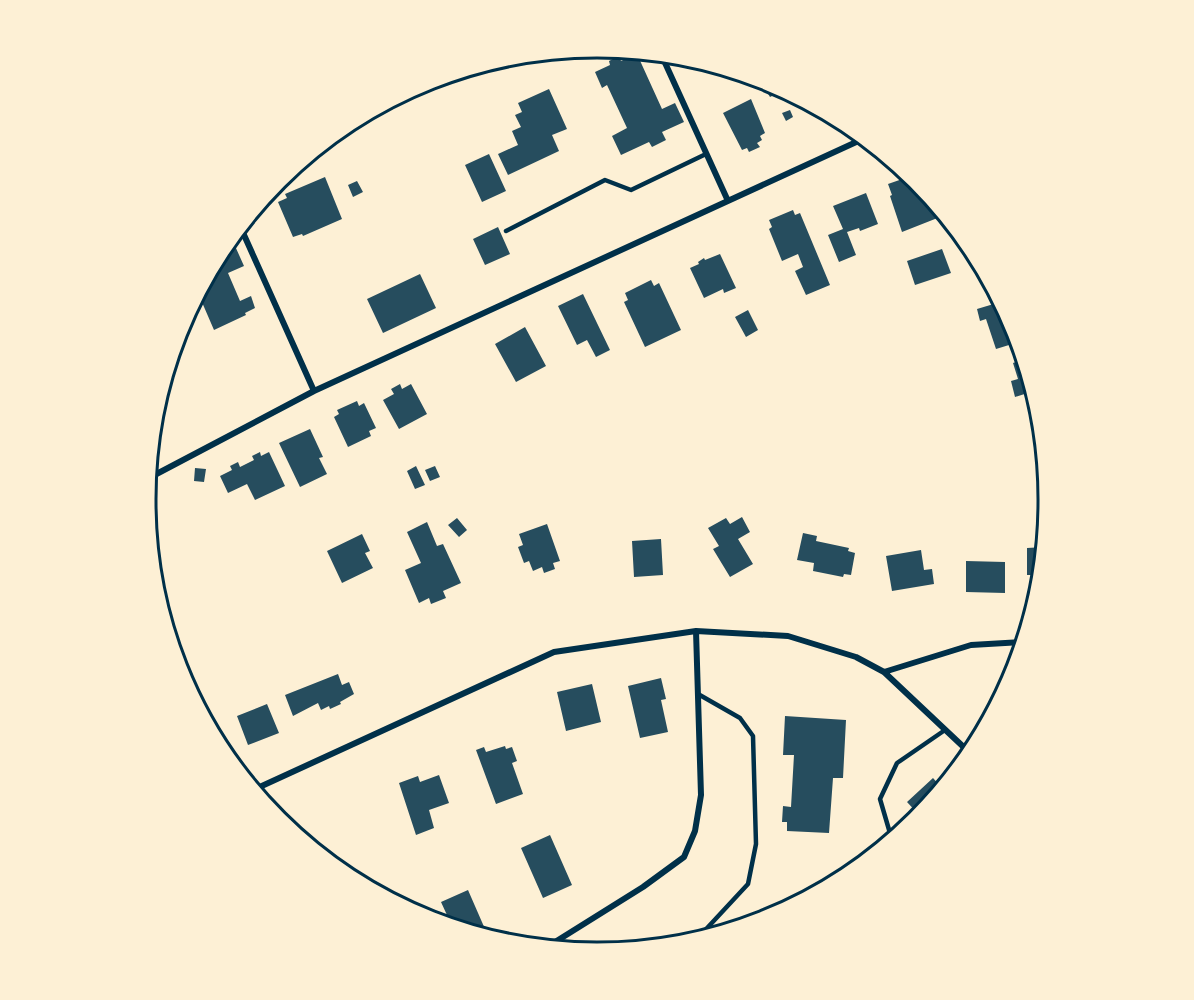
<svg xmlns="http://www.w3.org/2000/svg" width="1194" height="1000" font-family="Figtree,sans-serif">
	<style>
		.building { fill: #264d5e }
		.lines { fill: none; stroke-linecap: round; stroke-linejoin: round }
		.service { stroke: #003049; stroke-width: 4.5 }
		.minor { stroke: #003049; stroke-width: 6 }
		.rim { fill: none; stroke: #003049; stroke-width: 3 }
	</style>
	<rect width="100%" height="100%" fill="#fdf0d5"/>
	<path class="building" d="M637 54 662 109 675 103 684 122 662 132 666 140 652 147 649 142 621 155 612 136 627 128 607 85 602 88 595 72 610 65 609 61 619 56 621 61Z
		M738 73 750 76 741 80Z
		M760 80 770 83 784 90 770 97Z
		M549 89 567 129 552 135 559 151 508 175 498 154 518 145 512 131 521 127 515 115 522 112 518 103Z
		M751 99 765 133 760 136 762 140 757 143 760 147 749 152 747 148 742 150 723 113Z
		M790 110 793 117 786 121 782 113Z
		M489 154 506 191 482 202 465 165Z
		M911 176 935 202 940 217 902 232 890 196 892 195 888 184Z
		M325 177 342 219 303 236 302 234 293 237 278 202 287 198 285 194Z
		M357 181 363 192 353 197 348 185Z
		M866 193 878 224 860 231 859 228 847 232 856 255 839 262 828 235 843 229 833 206Z
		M793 210 795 215 800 213 830 285 806 295 795 271 803 267 798 254 782 261 769 229 772 227 769 220Z
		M498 227 510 254 485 265 473 239Z
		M231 237 244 266 228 273 240 301 251 296 255 308 245 313 246 315 214 330 198 293 221 249Z
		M942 249 951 273 915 285 907 261Z
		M720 254 736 288 724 293 723 289 704 298 690 268 699 264 698 262 704 258 705 260Z
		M420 274 436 308 383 333 367 299Z
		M651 280 654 286 659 283 681 330 645 347 624 302 628 300 625 293Z
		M583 294 610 350 596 357 587 340 577 345 558 306Z
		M997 303 1000 314 1006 312 1015 327 1019 342 996 349 986 319 980 321 977 309Z
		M748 310 758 330 746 337 735 317Z
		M525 327 546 366 516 382 495 344Z
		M1024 359 1034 391 1015 397 1011 381 1018 379 1013 363Z
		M400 384 402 389 411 384 427 414 399 429 383 400 394 394 391 389Z
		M357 401 359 406 364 403 376 428 369 431 371 436 348 447 334 417 339 414 337 410Z
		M1038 404 1040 412 1041 431 1032 406Z
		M310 429 323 457 319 458 327 474 300 487 279 443Z
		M260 452 261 456 269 452 285 486 255 500 247 484 228 493 220 476 232 470 230 466 238 462 240 467 254 460 252 456Z
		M416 466 425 485 415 489 407 471Z
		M435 466 440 477 430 481 425 470Z
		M195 468 206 469 204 482 194 481Z
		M742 517 750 532 738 539 753 564 730 577 713 549 719 546 708 528 726 518 730 524Z
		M457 518 467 530 459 537 448 525Z
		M427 522 437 546 443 544 461 583 443 591 446 598 431 604 429 598 419 603 405 570 421 563 407 532Z
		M547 524 560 561 553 563 555 569 544 573 542 567 533 571 529 561 524 563 518 547 523 545 519 534Z
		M803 533 817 536 816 541 849 548 848 551 855 553 851 575 844 574 843 577 813 571 814 563 797 560Z
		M362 534 370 551 365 553 373 568 342 583 327 551Z
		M661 539 663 575 634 577 632 541Z
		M1044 547 1041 585H1035V575H1027V548Z
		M921 550 924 570 932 569 934 584 892 591 886 556Z
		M966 561 1005 562V593L966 592Z
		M338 674 342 685 349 682 354 694 340 702 341 704 330 709 329 706 321 710 318 703 293 716 285 695Z
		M661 678 666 699 661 700 668 732 640 738 628 686Z
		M592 684 601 722 566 731 557 692Z
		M267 704 279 733 248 745 237 716Z
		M785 716 846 720 843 778H833L829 833 787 831V822H782L783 806 791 807 794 755H783Z
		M505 746 506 749 512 747 517 761 512 763 523 794 496 804 476 750 484 747 486 752Z
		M439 775 449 803 429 810 434 828 416 835 399 783 418 776 420 782Z
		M933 778 942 788 920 816 907 802Z
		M550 835 572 885 543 898 521 848Z
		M326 851 331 864 319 854Z
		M468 890 485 929 475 933 452 926 441 902Z"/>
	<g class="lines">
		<path class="service" d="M506 231 605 180 631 190 706 154
			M892 840 880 799 897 763 945 730
			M696 940 748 884 756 844 753 736 740 718 698 694"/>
		<path class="minor" d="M661 54 728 201
			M240 226 314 391
			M147 479 314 391 865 138
			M884 672 971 645 1024 642
			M253 790 554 652 696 631 788 636 856 657 884 672 971 754
			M547 947 643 887 684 857 695 831 701 795 696 631"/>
	</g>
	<path d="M0 0H1194V1000H0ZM597 58H597A441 441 0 0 1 1038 499V501A441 441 0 0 1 597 942H597A441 441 0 0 1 156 501V499A441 441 0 0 1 597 58Z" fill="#fdf0d5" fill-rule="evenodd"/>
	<path class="rim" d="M597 58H597A441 441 0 0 1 1038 499V501A441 441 0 0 1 597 942H597A441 441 0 0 1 156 501V499A441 441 0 0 1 597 58Z"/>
</svg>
